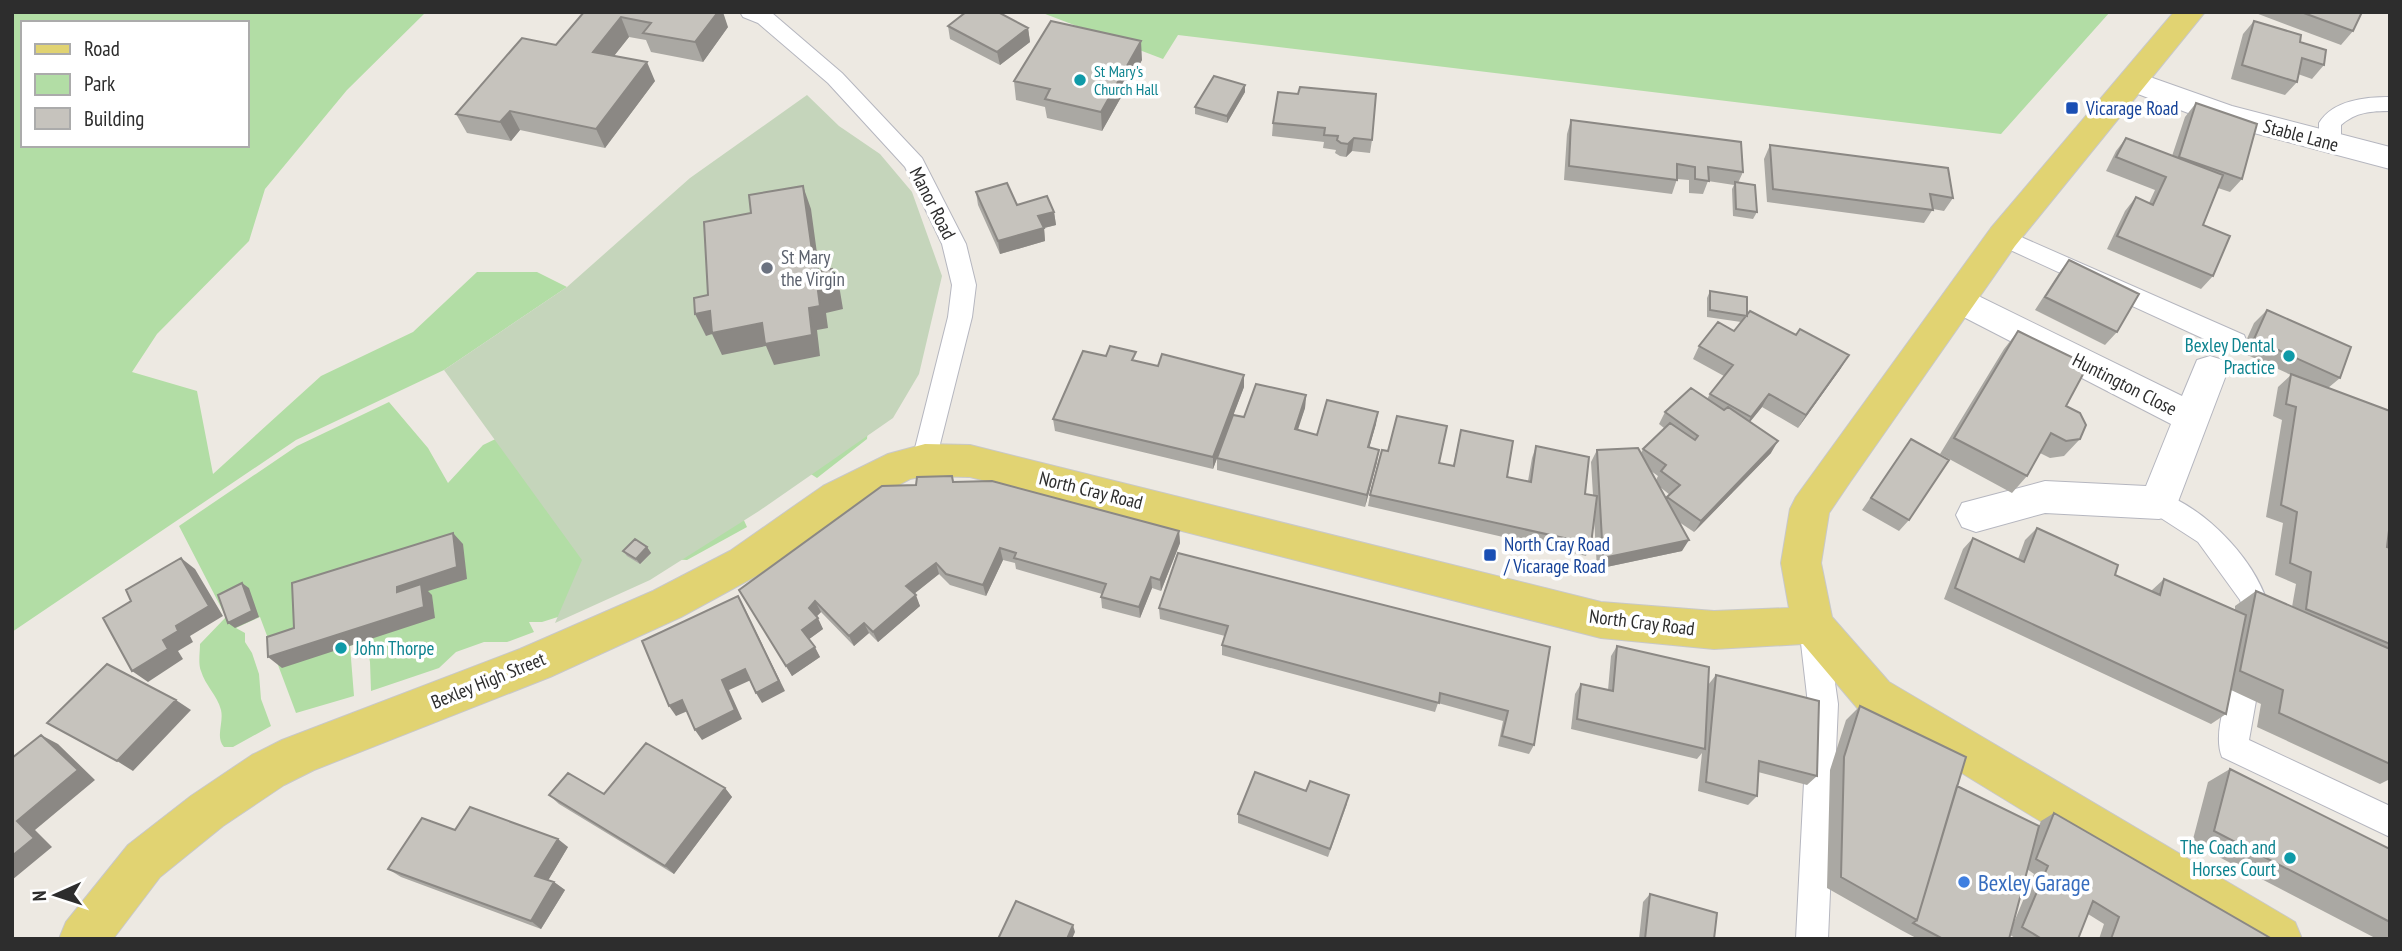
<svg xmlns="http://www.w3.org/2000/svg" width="2402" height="951" font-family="'PT Sans Narrow',sans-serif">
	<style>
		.green { fill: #b2dda5; fill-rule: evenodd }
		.cemetery { fill: #c5d5bb }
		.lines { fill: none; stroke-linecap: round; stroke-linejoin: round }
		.lane-casing { stroke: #b5b6bf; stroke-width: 2 }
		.street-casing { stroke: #b5b6bf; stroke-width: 2 }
		.primary-casing { stroke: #c8c8c8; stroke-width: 2 }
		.lane { fill: #fff; fill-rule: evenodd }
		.street { fill: #fff; fill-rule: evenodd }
		.primary { fill: #e1d372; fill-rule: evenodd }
		.wall { fill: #aaa8a3; fill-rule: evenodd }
		.shaded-wall { fill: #8b8884 }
		.building { fill: #c6c3bd; stroke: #8b8884; stroke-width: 2 }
		.culture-dot { fill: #0f9aa8; stroke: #fff; stroke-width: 2.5 }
		.transit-dot { fill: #1a4fb4; stroke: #fff; stroke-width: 2.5 }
		.worship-dot { fill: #6b7280; stroke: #fff; stroke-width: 2.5 }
		.shop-dot { fill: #3f7fe0; stroke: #fff; stroke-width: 2.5 }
		.labels { text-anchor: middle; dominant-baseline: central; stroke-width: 7; stroke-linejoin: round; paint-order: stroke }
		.far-culture-label { font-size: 16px; fill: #0d838f; stroke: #fff; text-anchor: start }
		.transit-label { font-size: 19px; fill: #164399; stroke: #fff; text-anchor: start }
		.street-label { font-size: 19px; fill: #2d2d2d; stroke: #fff }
		.worship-label { font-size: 19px; fill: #5b616d; stroke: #fff; text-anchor: start }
		.culture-label { font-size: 19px; fill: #0d838f; stroke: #fff; text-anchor: end }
		.near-shop-label { font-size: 23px; fill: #366cbe; stroke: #fff; text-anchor: start }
	</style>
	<rect width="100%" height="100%" fill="#ede9e2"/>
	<path class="green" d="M12 12H426L347 90 265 189 249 241 157 334 132 372 197 391 213 474 321 376 413 332 477 272H537L567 287 444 370 296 440 12 632ZM23 23H247V145H23Z
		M1040 12H2110L2001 134 1178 35 1163 59Z
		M389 402 428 448 448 483 483 445 508 433 869 417 867 439 817 478 800 467 742 516 747 527 687 560 667 559 561 616 542 622H529L534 632 507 642H484L456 652 439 668 371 691 370 662 366 641 350 646 354 696 296 713 260 617 236 628 245 633V642L252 653 259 674 261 699 271 726 233 747H224C215 737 224 723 221 710 217 695 205 685 201 671 198 664 200 652 200 644L226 617 179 526 297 446Z"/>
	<path class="cemetery" d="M807 95 839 126 880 154 912 192 942 276 919 374 893 418 759 511 650 580 555 623 582 560 444 370 567 287 690 178Z"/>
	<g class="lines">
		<g class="lane-casing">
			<path id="lane" d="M740 12 772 13 842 73 922 158 966 244 976 285 972 317 934 468 925 471 916 468 912 460 948 317 952 285 942 244 905 167 828 83 758 23 743 17Z
				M2390 97V111C2371 111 2356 112 2341 125V143L2338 148 2330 151 2322 148 2319 143V123C2333 100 2365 97 2390 97Z
				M2003 229 2244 335 2247 342 2244 349 2235 351 2226 349 1995 243 1991 237 1995 231Z
				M2159 492C2208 509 2260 564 2271 615L2267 624 2257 627 2247 624 2240 600 2198 542 2150 511 2146 503 2150 495Z
				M1813 613 1823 617 1827 626 1838 704 1828 939H1796L1808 704 1799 626 1803 617Z
				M2242 682 2252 685 2257 695 2249 740 2390 806V837L2222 757C2214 738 2223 704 2232 685Z"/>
		</g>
		<g class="street-casing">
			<path id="street" d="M2133 71 2232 106 2390 147V169L2212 122 2122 88 2118 81 2122 74Z
				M1960 287 2182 396 2197 360 2210 356 2223 360 2228 370 2173 515 2159 519 2045 513 1976 532 1962 527 1956 515 1962 503 2045 481 2146 486 2171 424 1948 309 1942 300 1948 291Z"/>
		</g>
		<g class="primary-casing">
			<path id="primary" d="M2174 12H2205L2015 246 1850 482 1829 513 1821 563 1832 617 1889 682 2295 922 2302 939H2233L1859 710 1803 644 1714 649 1601 638 970 477 925 476 910 479 851 510 758 575 681 617 550 677 314 770 284 785 223 826 160 877 113 939H59L66 922 128 845 191 796 252 755 282 740 520 649 653 591 730 551 823 486 888 454 925 444 970 445 1601 602 1714 611 1789 608 1781 563 1790 509 1796 497 1991 228Z"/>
		</g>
		<use href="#lane" class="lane"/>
		<use href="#street" class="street"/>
		<use href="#primary" class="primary"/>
	</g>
	<path class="wall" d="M584 12 728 27 703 62 651 52 646 40 629 37 614 56 655 81 605 148 520 130 511 141 467 133 456 114 556 45Z
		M2253 12H2362L2353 31 2341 45Z
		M2254 21 2300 42 2324 65 2312 79 2298 74 2297 82 2285 95 2231 79 2243 34Z
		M948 26 1028 28 1030 42 1000 65 950 39Z
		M1142 60 1102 131 1047 118 1045 107 1016 100 1014 81Z
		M1245 85V92L1227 123 1195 114V107Z
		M1298 94 1372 140 1370 153 1352 151 1346 157 1340 156 1335 153 1336 150 1323 148 1324 142 1272 136 1273 123Z
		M2196 103 2242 179 2230 192 2218 188 2203 225 2213 276 2201 289 2107 249 2125 211 2136 197 2149 203 2155 190 2106 171 2116 151 2126 138 2172 156 2185 117Z
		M1571 120 1743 172 1738 183 1757 212 1753 219 1733 216 1732 189 1734 185 1708 181 1703 194 1689 193V180L1677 179 1672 194 1564 180 1567 134Z
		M1770 145 1953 198 1944 211 1933 209 1924 223 1767 202 1764 159Z
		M976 192 1017 205 1054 212 1056 225 1044 228 1045 241 1000 254 978 205Z
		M2069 260 2117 332 2105 345 2035 310 2059 273Z
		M1710 291 1747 315 1841 368 1798 428 1762 407 1750 422 1771 453 1694 532 1679 522 1682 551 1597 569 1594 518 1591 544 1586 556 1368 506 1370 495 1439 463 1453 466 1461 430 1507 477 1528 481 1532 458 1536 446 1585 494 1593 495 1591 462 1597 450 1641 453 1643 449 1664 428 1659 424 1665 412 1707 399 1710 394 1724 376 1693 359 1699 346 1734 331 1741 322 1707 317V298ZM1651 471 1658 476 1656 480ZM1660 487 1670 495 1666 499Z
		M2267 310 2340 378 2328 388 2387 547 2390 548V648H2389L2390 649V779L2380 784 2257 727 2261 704 2231 690 2226 714 2211 724 1944 599 1963 549 1973 538 2018 559 2025 540 2037 528 2115 575 2151 591 2164 579 2235 610V606L2256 591 2292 607 2296 584 2275 575 2283 523 2266 517 2282 420 2273 416 2278 387 2291 375 2241 352 2254 323Z
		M2018 331 2066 406 2080 439 2064 456 2050 458 2040 453 2027 476 2012 493 1940 454 2004 349Z
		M1106 356 1136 361 1158 366 1244 375V387L1233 415 1244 417 1306 395 1305 408 1297 430 1317 435 1376 424 1369 448 1377 462 1365 507 1217 470V458L1220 450 1213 469 1055 431 1053 419Z
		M1911 439 1909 520 1899 531 1862 510Z
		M952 476 954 482 1179 531 1180 543 1161 591 1152 588 1140 618 1102 608 1101 597 1102 594 1016 569 1015 563 1003 560 986 596 950 585 939 574 914 594 920 606 878 642 869 633 854 646 821 612 816 617 823 629 809 639 820 657 792 676 739 590 916 485Z
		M647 547 651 553 640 564 627 556 623 551Z
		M1159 608 1550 647 1534 745 1529 754 1498 746 1503 721 1438 703 1435 712 1222 655V645L1225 636 1160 619Z
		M1617 646 1708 685 1716 675 1817 776 1807 785 1758 772 1757 796 1748 805 1698 791 1702 753 1697 759 1571 729 1575 694 1581 684 1608 690 1611 656Z
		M1860 706 1957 786 2037 831 2041 821 2054 813 2272 939H2099L2104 924 2088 914 2078 939H2017L2010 935 2009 939H1918L1901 930 1827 888 1830 770 1846 720ZM2027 869 2034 874 2012 927Z
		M2230 769 2390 849V939H2377L2192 843 2208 782Z
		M725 788 732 797 674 874 559 804 549 795 604 794Z
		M1306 791 1347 804 1328 857 1238 823V814Z
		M455 830 568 847 548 880 554 882 565 890 541 929 401 877 388 869Z
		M1650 894 1714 939H1639L1643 902Z"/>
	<path class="shaded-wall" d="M718 12H723L728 27 703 62 695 42Z
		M621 17 629 37 602 71 593 52Z
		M1028 28 1030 42 1000 65 997 52Z
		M1141 41 1142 60 1102 131 1101 112Z
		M647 62 655 81 605 148 596 129Z
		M1245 85V92L1227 123V116Z
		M510 111 520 130 511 141 500 122Z
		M1354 138 1352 151 1346 157 1348 144Z
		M803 186 811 209 822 290 832 269 840 291 843 309 826 313 828 328 817 330 820 356 774 365 766 346 722 355 712 334 706 336 695 314 710 311 809 308 815 272Z
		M1054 212 1056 225 1044 228 1045 241 1000 254 998 241 1038 216Z
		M1849 355 1841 368 1798 428 1806 415Z
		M1244 375V387L1213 469V457Z
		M1769 394 1762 407 1744 429 1751 417Z
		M1306 395 1305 408 1294 442 1295 429Z
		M1378 412 1376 424 1366 459 1368 447Z
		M1778 441 1771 453 1694 532 1701 521Z
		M1379 450 1377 462 1365 507 1367 495Z
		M1179 531 1180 543 1161 591 1160 580Z
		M453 533 463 544 467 579 428 591 432 595 435 618 282 668 268 657 397 587Z
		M1689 540 1682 551 1597 569 1603 558Z
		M647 547 651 553 640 564 636 559Z
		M1000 548 1003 560 986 596 983 585Z
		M181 558 195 569 223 616 190 636 193 642 178 651 183 659 148 682 132 671 163 640Z
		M936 563 939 574 910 597 906 586Z
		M1151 577 1152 588 1140 618 1139 607Z
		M242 583 249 588 259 617 235 628 228 623Z
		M916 595 920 606 878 642 873 632Z
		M738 596 744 607 785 691 762 703 756 693Z
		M815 601 821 612 814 619 809 608Z
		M818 618 823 629 808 640 802 630Z
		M864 623 869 633 854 646 849 636Z
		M815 647 820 657 792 676 786 666Z
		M745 669 751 680 729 690 742 719 702 740 695 730 722 680Z
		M176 700 191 710 133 771 117 761Z
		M682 700 690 710 676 716 669 706Z
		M41 735 58 744 95 780 35 830 52 847 12 880V856L17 821Z
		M725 788 732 797 674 874 665 866Z
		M558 839 568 847 546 884 535 876Z
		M554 882 565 890 541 929 531 921Z
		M1073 925 1075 932 1072 939H1067Z"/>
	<path class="building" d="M584 12H718L695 42 643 33 651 23 621 17 593 52 647 62 596 129 510 111 500 122 456 114 522 38 556 45Z
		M966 12H998L1028 28 997 52 948 26Z
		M2301 12H2362L2353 31Z
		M1051 21 1141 41 1101 112 1045 99 1050 89 1014 81Z
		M2254 21 2301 35 2300 42 2326 50 2324 65 2302 58 2297 82 2242 65Z
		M1214 76 1245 85 1227 116 1195 107Z
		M1300 87 1376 94 1372 140 1354 138 1348 144 1341 143 1337 140 1338 136 1324 135 1325 128 1273 123 1278 92 1298 94Z
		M2196 103 2257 124 2242 179 2179 157Z
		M1571 120 1741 142 1743 172 1708 167 1709 181 1695 179V167L1677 164V180L1569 166Z
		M2126 138 2223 175 2203 225 2230 236 2213 276 2117 236 2136 197 2153 205 2166 177 2116 157Z
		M1770 145 1948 168 1953 198 1930 194 1933 210 1773 189Z
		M1735 182 1755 185 1757 212 1736 209Z
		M1007 183 1017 205 1047 196 1054 212 1038 216 1044 228 998 241 976 192Z
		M803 186 815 272 832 269 835 287 818 291 820 306 809 308 812 335 765 344 762 323 712 333 710 311 695 314 694 298 708 295 704 222 751 213 749 195Z
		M2069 260 2139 294 2117 332 2045 297Z
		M1710 291 1747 297V316L1710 310Z
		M2267 310 2351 347 2340 378 2254 339Z
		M1750 311 1796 335 1800 329 1849 355 1806 415 1769 394 1751 417 1710 394 1733 365 1699 346 1718 322 1734 331Z
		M2018 331 2088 365 2066 406 2080 413 2086 425 2080 439 2066 441 2051 433 2027 476 1954 438Z
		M1110 346 1136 352 1132 360 1158 366 1162 354 1244 375 1213 457 1053 419 1083 351 1106 356Z
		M2291 374 2390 411V522L2387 547 2390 548V644L2306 609 2311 572 2290 563 2297 512 2281 505 2296 407 2286 404Z
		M1256 384 1306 395 1295 429 1317 435 1327 400 1378 412 1368 447 1379 450 1367 495 1217 458 1233 415 1244 417Z
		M1691 388 1724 410 1728 407 1778 441 1701 521 1667 497 1680 485 1661 471 1666 465 1643 449 1670 423 1695 440 1698 436 1665 412Z
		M1397 416 1447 426 1439 463 1454 466 1461 430 1513 441 1507 477 1531 482 1536 446 1589 457 1585 494 1597 496 1591 544 1370 495 1382 450 1388 451Z
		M1911 439 1949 460 1909 520 1871 498Z
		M1638 448 1689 540 1603 558 1597 450Z
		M952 476 953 482 992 481 1179 531 1160 580 1151 577 1139 607 1101 597 1106 584 1014 558 1016 553 1000 548 983 585 946 574 936 563 906 586 916 595 873 632 864 623 849 636 815 601 809 608 818 618 802 630 815 647 786 666 739 590 882 486 916 485 917 477Z
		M2037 528 2118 565 2115 575 2160 595 2164 579 2246 615 2226 714 1955 588 1973 538 2024 562Z
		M453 533 457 567 397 587V592L421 584 424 607 268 657 267 637 294 628 292 583Z
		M635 539 647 547 636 559 623 551Z
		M1178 553 1550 647 1534 745 1502 736 1508 711 1440 693 1439 703 1222 645 1228 626 1159 608Z
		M181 558 209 606 176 626 178 631 163 640 168 649 132 671 103 618 131 601 126 590Z
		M242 583 252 611 228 623 218 595Z
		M2256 591 2390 649V764L2279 713 2283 690 2240 671Z
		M738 596 779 681 756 693 745 669 722 680 735 710 695 730 682 700 669 706 642 641Z
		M1617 646 1709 667 1705 749 1577 719 1581 684 1613 691Z
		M107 664 176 700 117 761 47 723Z
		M1716 675 1819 701 1817 776 1759 761 1757 796 1706 782Z
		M1860 706 1966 757 1917 920 1841 877 1844 757Z
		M41 735 78 770 17 821 34 838 12 856V758Z
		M646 743 725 788 665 866 549 795 568 773 604 794Z
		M2230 769 2390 849V922L2214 831Z
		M1255 772 1306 791 1310 781 1349 795 1330 849 1238 814Z
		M1957 786 2039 826 2009 939H1943L1913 923 1917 920Z
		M470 807 558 839 535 876 554 882 531 921 388 869 422 818 455 830Z
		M2054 813 2272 939H2111L2119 917 2093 901 2078 939H2042L2022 927 2048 866 2036 859Z
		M1650 894 1717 913 1714 939H1645Z
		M1016 901 1073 925 1067 939H998Z"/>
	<g class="culture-dot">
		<circle cx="1080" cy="80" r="7"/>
		<circle cx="2289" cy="356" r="7"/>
		<circle cx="341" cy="648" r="7"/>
		<circle cx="2290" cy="858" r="7"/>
	</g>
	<g class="transit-dot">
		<rect x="2065" y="101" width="14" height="14" rx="3.5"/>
		<rect x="1483" y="548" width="14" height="14" rx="3.5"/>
	</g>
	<circle class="worship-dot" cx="767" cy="268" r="7"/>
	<circle class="shop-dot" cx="1964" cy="882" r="7"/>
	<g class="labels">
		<g class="far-culture-label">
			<text x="1094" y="71">St Mary's<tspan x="1094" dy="18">Church Hall</tspan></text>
		</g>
		<g class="transit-label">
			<text x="2086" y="108">Vicarage Road</text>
			<text x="1504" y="544">North Cray Road<tspan x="1504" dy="22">/ Vicarage Road</tspan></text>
		</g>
		<g class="street-label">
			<text transform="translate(2301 135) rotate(15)">Stable Lane</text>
			<text transform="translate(933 203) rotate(63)">Manor Road</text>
			<text transform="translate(2125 384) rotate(27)">Huntington Close</text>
			<text transform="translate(1091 490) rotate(14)">North Cray Road</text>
			<text transform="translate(1642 622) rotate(7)">North Cray Road</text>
			<text transform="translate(488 680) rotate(-22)">Bexley High Street</text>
		</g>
		<g class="worship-label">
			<text x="781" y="257">St Mary<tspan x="781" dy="22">the Virgin</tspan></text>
		</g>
		<g class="culture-label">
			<text x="2275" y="345">Bexley Dental<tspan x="2275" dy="22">Practice</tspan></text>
			<text x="355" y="648" text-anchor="start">John Thorpe</text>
			<text x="2276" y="847">The Coach and<tspan x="2276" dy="22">Horses Court</tspan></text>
		</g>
		<g class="near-shop-label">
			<text x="1978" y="882">Bexley Garage</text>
		</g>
	</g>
	<rect width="2402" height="951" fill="none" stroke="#2d2d2d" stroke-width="28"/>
	<rect x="21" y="21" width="228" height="126" fill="#ffffff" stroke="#ababab" stroke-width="2"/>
	<rect x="35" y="44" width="35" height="10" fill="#e1d372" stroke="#ababab" stroke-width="2"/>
	<text x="84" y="56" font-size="21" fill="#2d2d2d">Road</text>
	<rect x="35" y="74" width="35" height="21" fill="#b2dda5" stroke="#ababab" stroke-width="2"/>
	<text x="84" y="91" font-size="21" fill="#2d2d2d">Park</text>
	<rect x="35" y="108" width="35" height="21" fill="#c6c3bd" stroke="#ababab" stroke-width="2"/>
	<text x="84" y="126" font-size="21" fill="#2d2d2d">Building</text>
	<g transform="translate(56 895) rotate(267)" stroke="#ffffff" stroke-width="5" paint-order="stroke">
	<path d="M0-5L12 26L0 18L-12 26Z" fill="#2d2d2d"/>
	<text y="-10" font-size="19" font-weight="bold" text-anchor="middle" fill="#2d2d2d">N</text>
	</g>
</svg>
